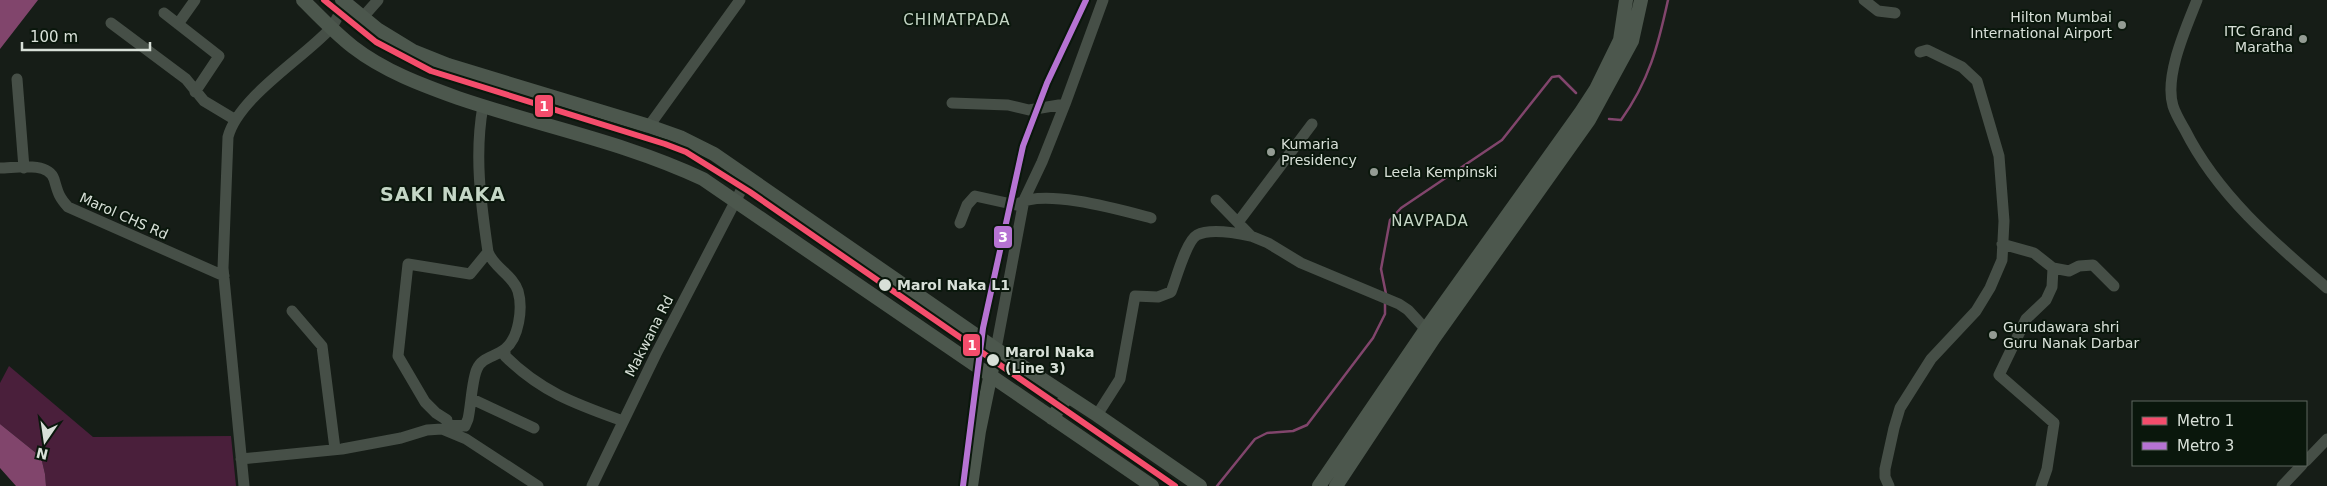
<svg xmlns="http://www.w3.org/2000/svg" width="2327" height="486" font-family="'DejaVu Sans',sans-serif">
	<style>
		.green { fill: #4a1f3b }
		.water { fill: #81456c }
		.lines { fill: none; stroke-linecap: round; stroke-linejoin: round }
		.stream { stroke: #81456c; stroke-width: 2.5 }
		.minor { stroke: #464f47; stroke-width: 11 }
		.major { stroke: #4c574d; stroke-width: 14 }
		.metro-1-casing { stroke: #0a170c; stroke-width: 10 }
		.metro-2-casing { stroke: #0a170c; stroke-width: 10 }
		.metro-1 { stroke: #f44d6c; stroke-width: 6 }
		.metro-2 { stroke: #b673d3; stroke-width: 6 }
		.poi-dot { fill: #949c94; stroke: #0a170c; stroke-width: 2 }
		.stop-dot { fill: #d8e0d8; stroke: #0a170c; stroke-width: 2 }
		.labels { text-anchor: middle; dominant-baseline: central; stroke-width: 4; stroke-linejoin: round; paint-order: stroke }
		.poi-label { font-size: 14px; fill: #d8e0d8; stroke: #0a170c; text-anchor: start }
		.street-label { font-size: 14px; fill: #d8e0d8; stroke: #0a170c }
		.stop-label { font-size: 14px; font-weight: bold; fill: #d8e0d8; stroke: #0a170c; text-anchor: start }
		.neighbourhood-label { font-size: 15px; letter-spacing: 1px; fill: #c5d6c6; stroke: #0a170c }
		.district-label { font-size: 19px; font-weight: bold; letter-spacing: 1px; fill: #c5d6c6; stroke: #0a170c }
		.line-badge { stroke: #0a170c; stroke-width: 2 }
		.badge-label { font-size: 14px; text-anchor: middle; font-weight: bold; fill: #fff }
	</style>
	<rect width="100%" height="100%" fill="#161d17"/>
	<path class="green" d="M9 366 93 437 231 436 236 486H46L45 474 41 457 0 424V383Z"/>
	<path class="water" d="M0 0H38L0 49Z
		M0 424 41 457 45 474 46 486H16L0 468Z"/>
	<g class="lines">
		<path class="stream" d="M1609 119 1621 120C1649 81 1658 46 1668 0
			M1386 294 1381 269 1390 220 1401 208 1502 140 1552 77 1559 76 1576 93
			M1217 486 1255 439 1267 433 1293 431 1307 425 1373 338 1385 314V302"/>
		<path class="minor" d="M1864 0 1878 11 1895 13
			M2197 0C2186 28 2164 76 2173 106 2176 115 2181 123 2185 130 2217 194 2273 242 2327 288
			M164 13 219 56 195 92
			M363 17 378 0
			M111 23 186 79 204 101 234 119
			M178 24 195 0
			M17 79 24 168
			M952 103 1008 105 1029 110 1065 104
			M483 106C474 156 481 203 488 252 494 268 513 275 518 291 523 308 519 338 505 349 495 357 482 357 477 369 472 379 471 406 468 419L465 426 447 424V420L436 413 425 402 398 356 408 264 470 274 488 252
			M649 126 740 0
			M0 168C15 168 48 161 54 179 58 192 58 196 68 207L224 276
			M1216 200 1251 236 1268 243 1301 263 1399 304 1408 310 1431 335
			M1239 221 1312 124
			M960 223 967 205 975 196 1016 205C1041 187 1121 210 1151 218
			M2002 244 2034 253 2053 268 2052 287 2046 300 2026 319 1999 375 2054 423 2047 469 2041 486
			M2053 268 2069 271 2079 266 2093 265 2114 286
			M292 311 322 346 335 449
			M505 349V356C541 392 576 404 623 421
			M996 349 1024 200 1042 162 1065 104 1103 0
			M472 399 534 428
			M1097 415 1120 379 1135 296 1158 297 1171 292C1176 280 1186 241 1197 235 1210 228 1237 233 1251 236
			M241 459 342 449 401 438 427 430 442 429 466 439 538 486
			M2306 461 2327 439
			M244 486 223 268 228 137C238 98 302 59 330 29 336 22 340 11 345 3
			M592 486 656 354 748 177
			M1889 486 1885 477V469L1894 428 1900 408 1931 359 1976 311 1990 288 2002 260 2004 221 1999 156 1977 81 1962 67 1927 50 1920 52
			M2282 486 2302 465"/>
		<path class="major" d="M303 0C319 16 335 33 353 47 384 71 422 85 458 98 540 126 625 142 703 179L1152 486
			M342 0 377 29 413 51 448 65 649 126 680 137 714 154 996 349 1097 415 1200 486
			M1052 418 1067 397
			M971 486 979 431 996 349
			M1319 486 1426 329 1581 112 1596 89 1620 40 1626 0
			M1336 486 1434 338 1589 120 1632 41 1641 0"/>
		<g class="metro-1-casing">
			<path id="metro-1" d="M324 0 376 42 431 71 665 144 686 152 750 192 1175 486"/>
		</g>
		<g class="metro-2-casing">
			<path id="metro-2" d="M963 486 983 328 1023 146 1047 83 1086 0"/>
		</g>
		<use href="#metro-1" class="metro-1"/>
		<use href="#metro-2" class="metro-2"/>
	</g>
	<g class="poi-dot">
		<circle cx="2122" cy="25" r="5"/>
		<circle cx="2303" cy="39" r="5"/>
		<circle cx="1271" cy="152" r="5"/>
		<circle cx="1374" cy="172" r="5"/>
		<circle cx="1993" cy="335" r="5"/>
	</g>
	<g class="stop-dot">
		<circle cx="885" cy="285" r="7"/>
		<circle cx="993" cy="360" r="7"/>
	</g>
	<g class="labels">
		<g class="poi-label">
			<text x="2112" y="17" text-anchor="end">Hilton Mumbai<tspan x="2112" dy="16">International Airport</tspan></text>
			<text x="2293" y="31" text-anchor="end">ITC Grand<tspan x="2293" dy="16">Maratha</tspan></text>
			<text x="1281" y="144">Kumaria<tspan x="1281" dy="16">Presidency</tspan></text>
			<text x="1384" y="172">Leela Kempinski</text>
			<text x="2003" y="327">Gurudawara shri<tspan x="2003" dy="16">Guru Nanak Darbar</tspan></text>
		</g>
		<g class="street-label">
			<text transform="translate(124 216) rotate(24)">Marol CHS Rd</text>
			<text transform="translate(649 336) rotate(-63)">Makwana Rd</text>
		</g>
		<g class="stop-label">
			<text x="897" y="285">Marol Naka L1</text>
			<text x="1005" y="352">Marol Naka<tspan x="1005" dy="16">(Line 3)</tspan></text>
		</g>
		<g class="neighbourhood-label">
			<text x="957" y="20">CHIMATPADA</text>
			<text x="1430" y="221">NAVPADA</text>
		</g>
		<g class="district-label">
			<text x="443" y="194">SAKI NAKA</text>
		</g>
	</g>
	<g class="line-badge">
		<rect x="534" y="94" width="20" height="24" rx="5" fill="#f44d6c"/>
		<rect x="993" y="225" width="20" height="24" rx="5" fill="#b673d3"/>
		<rect x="962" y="333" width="19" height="24" rx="5" fill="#f44d6c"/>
	</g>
	<g class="badge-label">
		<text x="544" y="111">1</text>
		<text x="1003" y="242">3</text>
		<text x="972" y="350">1</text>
	</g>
	<rect x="2132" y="401" width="175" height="65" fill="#0a170c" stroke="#5c675e"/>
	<rect x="2142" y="417" width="25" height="8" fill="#f44d6c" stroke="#5c675e"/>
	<text x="2177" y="426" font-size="15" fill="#d8e0d8">Metro 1</text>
	<rect x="2142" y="442" width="25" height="8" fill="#b673d3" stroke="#5c675e"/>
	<text x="2177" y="451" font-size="15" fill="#d8e0d8">Metro 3</text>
	<g transform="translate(45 441) rotate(193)" stroke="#0a170c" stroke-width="4" paint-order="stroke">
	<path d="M0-4L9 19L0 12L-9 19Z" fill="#d8e0d8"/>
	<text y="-8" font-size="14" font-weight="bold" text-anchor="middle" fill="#d8e0d8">N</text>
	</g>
	<path d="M22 42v8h128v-8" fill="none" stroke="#d8e0d8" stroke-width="2.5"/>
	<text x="30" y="42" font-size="15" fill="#d8e0d8" stroke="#0a170c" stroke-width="4" paint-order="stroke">100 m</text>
</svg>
